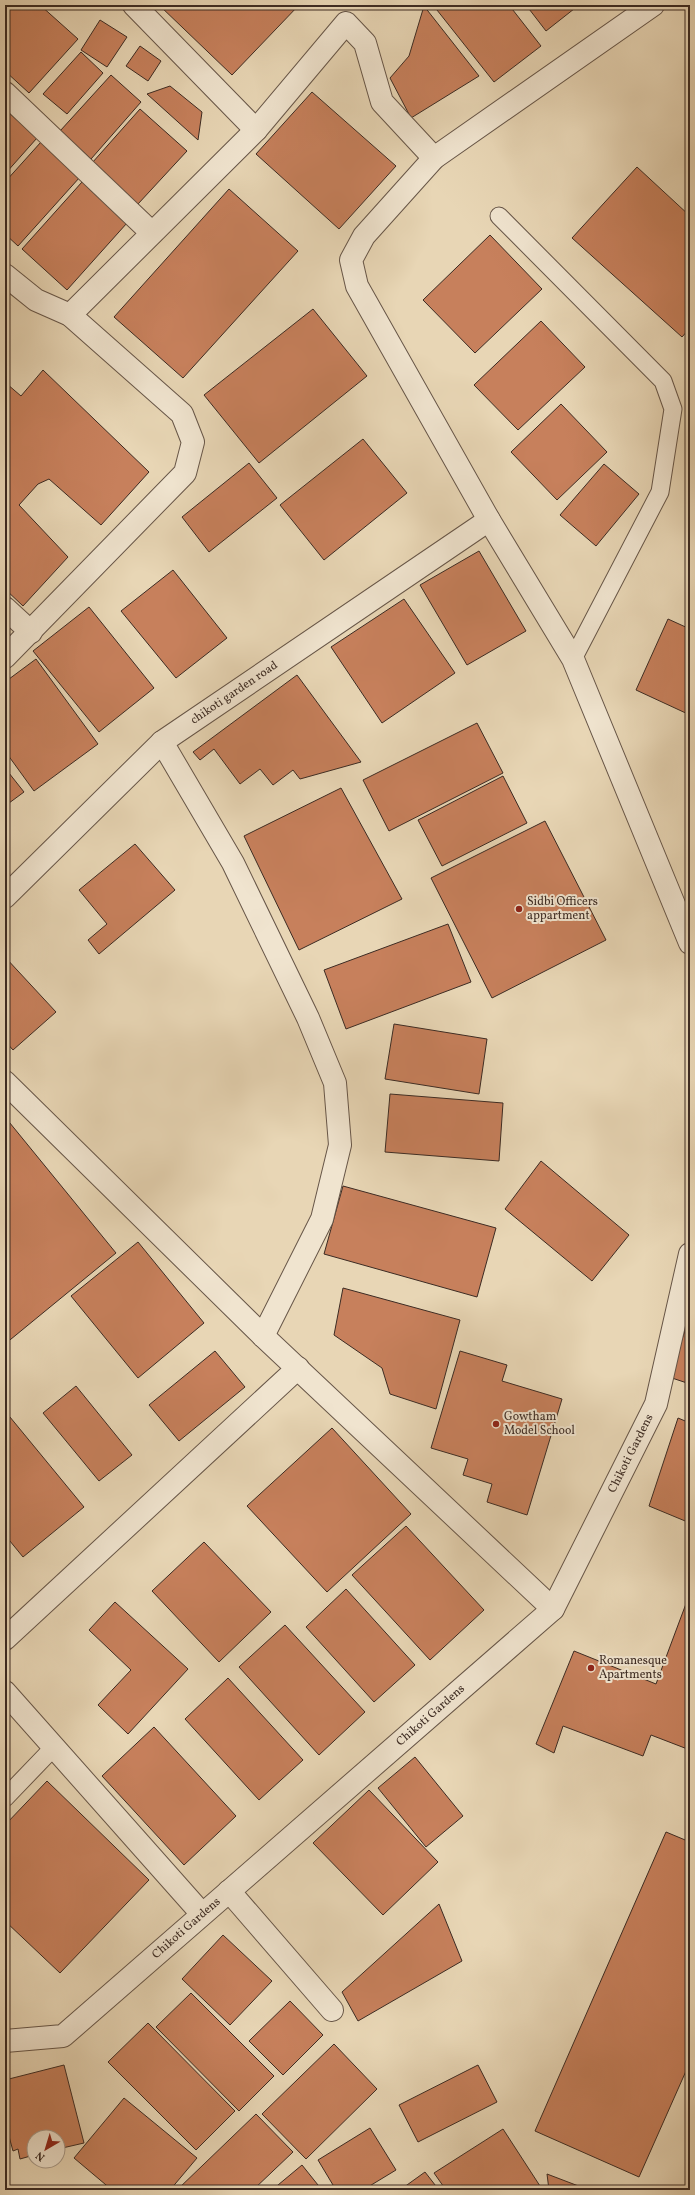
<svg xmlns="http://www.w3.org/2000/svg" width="695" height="2195" font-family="Vollkorn,serif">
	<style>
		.building { fill: #c7805c; stroke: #3c2b23 }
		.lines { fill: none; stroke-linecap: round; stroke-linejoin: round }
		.service-casing { stroke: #675648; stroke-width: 19 }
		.minor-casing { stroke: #675648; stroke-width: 24 }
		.service { stroke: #f0e4cf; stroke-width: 17 }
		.minor { stroke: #f0e4cf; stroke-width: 22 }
		.poi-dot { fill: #8f2418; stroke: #f0e4cf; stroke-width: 1.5 }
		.labels { text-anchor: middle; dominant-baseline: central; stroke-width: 4; stroke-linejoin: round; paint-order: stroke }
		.street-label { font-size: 12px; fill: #3c2b23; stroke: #f0e4cf }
		.poi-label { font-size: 12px; fill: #3c2b23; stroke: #f0e4cf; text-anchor: start }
	</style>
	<rect width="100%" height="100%" fill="#e8d6b5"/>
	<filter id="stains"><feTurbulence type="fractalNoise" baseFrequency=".005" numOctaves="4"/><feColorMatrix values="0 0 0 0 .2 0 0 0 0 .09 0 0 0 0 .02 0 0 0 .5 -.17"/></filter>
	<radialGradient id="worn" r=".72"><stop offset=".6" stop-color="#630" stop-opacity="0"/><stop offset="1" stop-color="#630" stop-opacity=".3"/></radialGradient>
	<path class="building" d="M5 5H40L78 39 29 93 5 71Z
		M159 5H299L232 75Z
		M433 5H509L541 46 494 82Z
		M526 5H579L546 31Z
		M424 6 479 76 411 118 390 78 409 56Z
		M100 20 127 37 107 67 81 50Z
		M140 46 161 61 148 81 126 66Z
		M81 52 103 73 67 114 43 94Z
		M111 75 141 102 91 159 60 131Z
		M170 86 202 112 198 140 147 94Z
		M312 92 396 166 339 229 256 154Z
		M140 109 187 151 138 204 92 163Z
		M7 111 37 138 5 174V113Z
		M41 142 80 177 18 246 5 234V182Z
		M637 167 690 216V328L682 337 572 238Z
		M82 182 127 223 67 290 22 249Z
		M229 189 298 251 183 378 114 317Z
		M490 235 542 289 475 353 423 300Z
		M313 309 367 376 259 463 204 395Z
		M541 321 585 367 518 430 474 385Z
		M43 370 149 472 101 525 49 479 38 484 19 505 68 557 23 606 5 589V386L7 384 21 396Z
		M561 404 607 452 557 500 511 452Z
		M363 439 407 493 324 560 280 505Z
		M249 463 277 498 209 552 182 517Z
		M604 464 639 494 596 546 560 515Z
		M479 551 526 631 467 665 420 585Z
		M173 570 227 638 176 678 121 611Z
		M404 599 455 673 382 723 331 647Z
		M89 607 154 688 99 732 33 651Z
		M668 619 690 629V715L636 690Z
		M36 659 98 744 34 791 5 751V682Z
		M297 675 361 762 300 779 293 770 273 785 260 769 240 784 214 749 200 760 193 752Z
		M477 723 503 773 389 831 363 780Z
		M5 768 24 792 5 806Z
		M503 776 527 823 442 866 418 820Z
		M341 788 402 899 299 950 244 836Z
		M545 821 606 940 492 998 431 878Z
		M135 844 175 890 99 954 88 940 107 924 79 890Z
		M448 924 471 982 346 1029 324 970Z
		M5 957 56 1012 13 1050 5 1041Z
		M394 1024 487 1039 479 1094 385 1079Z
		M390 1094 503 1103 499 1161 385 1152Z
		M5 1117 116 1253 5 1344Z
		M541 1161 629 1235 592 1281 505 1209Z
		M343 1186 496 1228 477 1297 324 1254Z
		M138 1242 204 1323 138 1378 71 1296Z
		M343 1288 460 1320 436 1409 390 1394 382 1368 334 1335Z
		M690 1316V1384L669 1377Z
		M215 1351 245 1387 179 1441 149 1405Z
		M460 1351 507 1365 502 1381 562 1399 527 1515 487 1502 492 1484 463 1475 468 1459 431 1448Z
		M76 1386 132 1455 99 1481 43 1413Z
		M5 1411 84 1507 23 1557 5 1535Z
		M678 1418 690 1423V1523L649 1506Z
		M332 1428 411 1514 327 1592 247 1506Z
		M406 1526 484 1610 430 1660 352 1575Z
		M204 1542 271 1612 219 1662 152 1591Z
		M346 1589 415 1665 374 1702 306 1627Z
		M690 1593V1750L651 1735 643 1756 563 1726 554 1753 536 1744 574 1651 656 1684Z
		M115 1602 188 1669 128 1734 98 1705 131 1670 89 1630Z
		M285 1625 365 1712 319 1755 239 1667Z
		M228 1678 303 1760 259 1800 185 1719Z
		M154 1727 236 1816 184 1865 102 1776Z
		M415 1757 463 1816 426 1847 378 1788Z
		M47 1781 149 1880 60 1973 5 1921V1825Z
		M369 1790 438 1862 383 1915 313 1843Z
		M666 1832 690 1842V2062L639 2177 535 2131Z
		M439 1904 462 1961 358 2021 342 1992Z
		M223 1935 272 1981 230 2025 182 1979Z
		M191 1993 274 2076 239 2111 156 2027Z
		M290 2001 323 2035 283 2075 249 2041Z
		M148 2023 235 2111 196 2150 108 2062Z
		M334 2044 377 2089 306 2159 262 2114Z
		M64 2065 84 2143 58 2149V2137H34V2155L20 2159 18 2149 13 2151 7 2129H5V2080Z
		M478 2065 497 2102 418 2142 399 2105Z
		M124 2098 197 2158 170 2190H112L74 2158Z
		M256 2114 293 2152 253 2190H177Z
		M370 2128 396 2170 363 2190H336L318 2160Z
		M503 2129 540 2186 534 2190H446L434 2173Z
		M302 2165 322 2190H272Z
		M425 2172 439 2190H400Z
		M547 2174 589 2190H549Z"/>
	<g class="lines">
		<g class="service-casing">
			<path id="service" d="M499 216 663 381 673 409 660 492 573 659
				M5 1798 54 1747"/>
		</g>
		<g class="minor-casing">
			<g id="minor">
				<path d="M134 5 256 130"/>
				<path d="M653 5 434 158 364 236 351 260 357 286 489 520 573 659 690 943"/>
				<path d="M5 93 152 233"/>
				<path d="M5 275 36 300 70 315 182 414 193 442 185 473 5 657"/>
				<path d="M70 315 256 130 346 23 365 43 382 102 434 158"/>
				<path d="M5 608 31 632"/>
				<path d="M162 742 233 863 308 1018 335 1083 340 1145 322 1219 263 1336"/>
				<path id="s1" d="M5 897 162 742 489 520"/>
				<path d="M5 1082 263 1336 553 1609"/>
				<path d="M5 1639 298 1368"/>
				<path d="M5 1692 202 1914"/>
				<path d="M229 1891 332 2010"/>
				<path id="s2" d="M5 2041 63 2036 553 1609 656 1404 690 1254"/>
			</g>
		</g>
		<use href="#service" class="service"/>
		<use href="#minor" class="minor"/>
	</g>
	<g class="poi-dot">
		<circle cx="519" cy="909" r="4"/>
		<circle cx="496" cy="1424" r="4"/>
		<circle cx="591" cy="1668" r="4"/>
	</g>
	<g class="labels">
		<g class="street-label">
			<text stroke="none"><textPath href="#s1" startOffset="308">chikoti garden road</textPath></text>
			<text stroke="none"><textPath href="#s2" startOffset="882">Chikoti Gardens</textPath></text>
			<text stroke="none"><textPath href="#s2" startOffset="546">Chikoti Gardens</textPath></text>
			<text stroke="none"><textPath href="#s2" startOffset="222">Chikoti Gardens</textPath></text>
		</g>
		<g class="poi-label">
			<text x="527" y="902">Sidbi Officers<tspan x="527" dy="14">appartment</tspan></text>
			<text x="504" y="1417">Gowtham<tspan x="504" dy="14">Model School</tspan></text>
			<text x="599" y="1661">Romanesque<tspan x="599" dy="14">Apartments</tspan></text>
		</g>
	</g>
	<rect width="695" height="2195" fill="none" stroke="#e8d6b5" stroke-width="20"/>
	<rect x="6" y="6" width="683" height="2183" fill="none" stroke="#3c2b23" stroke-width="2"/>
	<rect x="10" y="10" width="675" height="2175" fill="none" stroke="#3c2b23"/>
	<g transform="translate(46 2149) rotate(218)"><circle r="19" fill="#f0e4cf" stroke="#a89a8a"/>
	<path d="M0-3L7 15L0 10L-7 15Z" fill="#8f2418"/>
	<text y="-6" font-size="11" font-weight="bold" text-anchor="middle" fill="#3c2b23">N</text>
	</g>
	<rect width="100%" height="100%" filter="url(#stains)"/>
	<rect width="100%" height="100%" fill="url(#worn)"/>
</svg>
